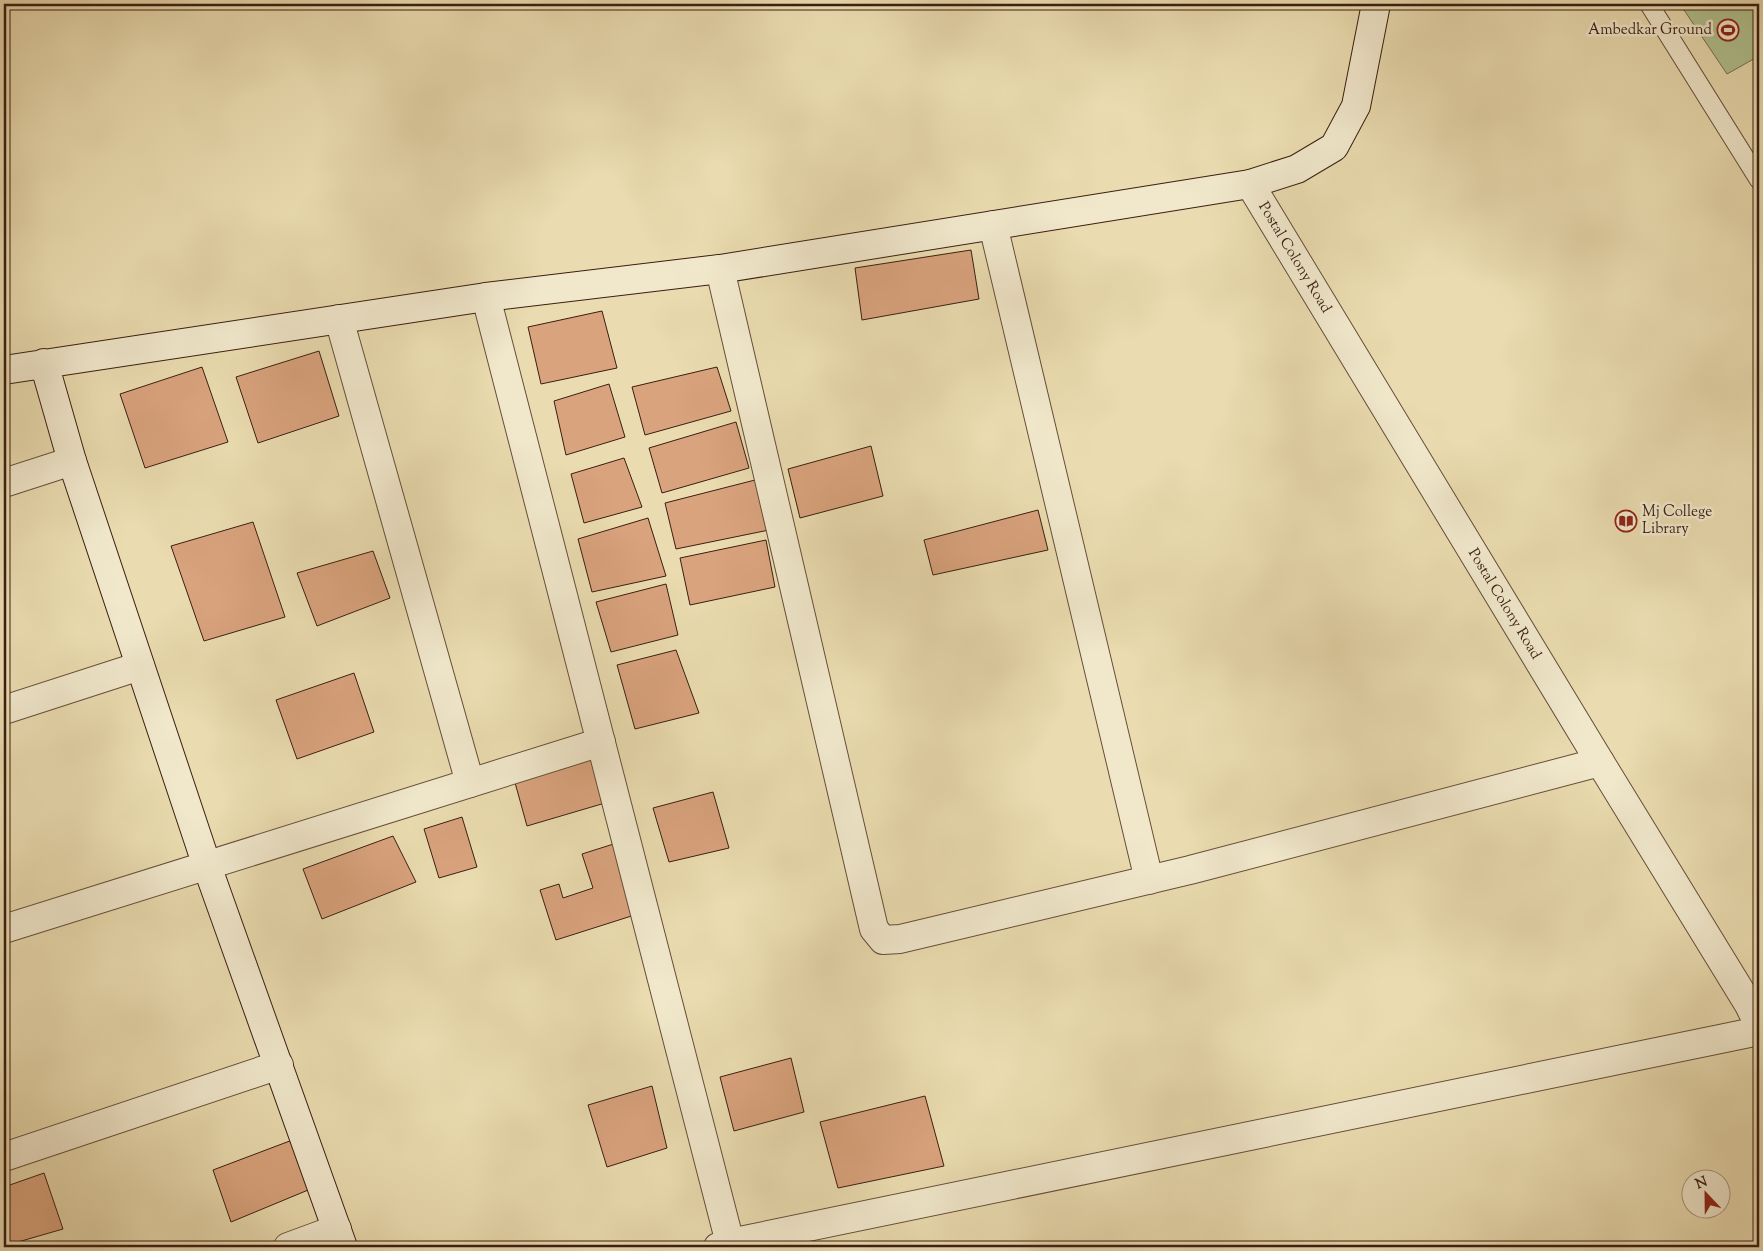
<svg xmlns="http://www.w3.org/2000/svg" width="1763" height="1251" font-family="'Sorts Mill Goudy',serif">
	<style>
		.green { fill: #b1c290; stroke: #767051 }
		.building { fill: #d9a37d; stroke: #3a1e12 }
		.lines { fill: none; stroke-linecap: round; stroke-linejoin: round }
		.lane-casing { stroke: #664e3a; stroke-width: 20 }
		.street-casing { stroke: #664e3a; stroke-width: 30 }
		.secondary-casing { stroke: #3a1e12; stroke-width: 30 }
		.lane { stroke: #f1e8cc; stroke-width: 18 }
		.street { stroke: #f1e8cc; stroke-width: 28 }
		.secondary { stroke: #f1e8cc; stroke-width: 28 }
		.labels { text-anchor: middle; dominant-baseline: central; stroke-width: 5; stroke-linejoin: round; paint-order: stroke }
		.poi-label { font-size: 15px; fill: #3a1e12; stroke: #f1e8cc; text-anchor: end }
		.street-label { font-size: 15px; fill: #3a1e12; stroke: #f1e8cc }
	</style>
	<rect width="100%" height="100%" fill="#eadcb0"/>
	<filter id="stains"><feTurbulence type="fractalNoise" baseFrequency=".004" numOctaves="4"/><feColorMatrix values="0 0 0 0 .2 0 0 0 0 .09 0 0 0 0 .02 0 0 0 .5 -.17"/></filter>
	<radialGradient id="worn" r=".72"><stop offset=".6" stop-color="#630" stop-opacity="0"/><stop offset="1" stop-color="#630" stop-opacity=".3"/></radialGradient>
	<path class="green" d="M1680 4H1759V56L1727 74Z"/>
	<path class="building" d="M971 250 979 299 862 320 855 268Z
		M602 311 617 368 541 384 528 327Z
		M319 351 339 416 258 443 236 377Z
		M202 367 228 442 145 468 120 394Z
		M717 367 731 411 645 435 632 387Z
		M609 384 625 437 566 455 554 401Z
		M736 422 749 468 662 493 649 448Z
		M871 446 883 496 800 518 788 469Z
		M624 458 642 507 584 523 571 474Z
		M755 480 769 530 676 549 665 503Z
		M1038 510 1048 550 933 575 924 540Z
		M648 518 666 576 592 592 578 539Z
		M253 522 285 617 204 641 171 546Z
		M766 540 775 587 690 605 680 558Z
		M373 551 390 598 317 626 297 573Z
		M666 584 678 635 611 652 596 602Z
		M676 650 699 713 635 729 617 665Z
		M354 673 374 732 297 759 276 700Z
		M591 757 605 803 527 826 514 779Z
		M713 792 729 848 669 862 653 808Z
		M462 817 477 867 439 878 424 829Z
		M393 836 416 882 322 919 303 869Z
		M623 841 644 912 556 940 540 890 559 884 563 898 593 888 582 854Z
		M791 1058 804 1112 734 1131 720 1077Z
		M652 1086 667 1148 607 1167 588 1105Z
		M925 1096 944 1166 838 1188 820 1122Z
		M295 1139 313 1188 231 1222 213 1170Z
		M44 1173 63 1229 4 1246V1187Z"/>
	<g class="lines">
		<g class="lane-casing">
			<path id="lane" d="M1649 4 1759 180"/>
		</g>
		<g class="street-casing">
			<g id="street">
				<path id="s1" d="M1250 184 1600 762 1749 1005 1759 1025"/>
				<path d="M993 225 1149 880"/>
				<path d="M720 269 874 929 883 940 900 939 1190 870 1600 762"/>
				<path d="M486 297 730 1243"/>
				<path d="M339 319 470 783"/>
				<path d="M4 483 72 461"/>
				<path d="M4 710 140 666"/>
				<path d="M4 929 601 742"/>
				<path d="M4 1157 279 1065"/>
				<path d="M288 1247 337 1229"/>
				<path d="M718 1247 730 1243 1759 1031"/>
			</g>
		</g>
		<g class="secondary-casing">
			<path id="secondary" d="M44 363 72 461 207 866 343 1247
				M4 370 486 297 720 269 1250 184 1297 169 1334 147 1356 106 1376 4"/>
		</g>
		<use href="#lane" class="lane"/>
		<use href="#street" class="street"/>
		<use href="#secondary" class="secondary"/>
	</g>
	<defs>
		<g id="stadium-ring" transform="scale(1.125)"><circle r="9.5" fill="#f1e8cc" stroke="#8f2418" stroke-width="1.5"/><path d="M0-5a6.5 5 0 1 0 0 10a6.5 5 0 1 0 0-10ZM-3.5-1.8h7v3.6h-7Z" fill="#8f2418"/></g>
		<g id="library-ring" transform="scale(1.125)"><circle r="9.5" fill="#f1e8cc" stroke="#8f2418" stroke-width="1.5"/><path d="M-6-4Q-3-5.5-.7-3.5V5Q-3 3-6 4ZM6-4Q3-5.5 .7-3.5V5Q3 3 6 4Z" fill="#8f2418"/></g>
	</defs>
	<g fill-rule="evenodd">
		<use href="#stadium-ring" x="1728" y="30"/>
		<use href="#library-ring" x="1626" y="521"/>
	</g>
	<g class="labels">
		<g class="poi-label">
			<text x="1712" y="30">Ambedkar Ground</text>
			<text x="1642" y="512" text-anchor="start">Mj College<tspan x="1642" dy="17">Library</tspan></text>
		</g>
		<g class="street-label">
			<text stroke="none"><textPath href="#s1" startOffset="86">Postal Colony Road</textPath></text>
			<text stroke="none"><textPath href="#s1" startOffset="491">Postal Colony Road</textPath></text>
		</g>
	</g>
	<rect width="1763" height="1251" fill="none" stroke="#eadcb0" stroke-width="20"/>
	<rect x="5" y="5" width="1753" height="1241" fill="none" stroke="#3a1e12" stroke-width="2.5"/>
	<rect x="10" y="10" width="1743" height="1231" fill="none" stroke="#3a1e12"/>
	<g transform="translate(1706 1194) rotate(338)"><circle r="24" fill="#f1e8cc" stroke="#a89782"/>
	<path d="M0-4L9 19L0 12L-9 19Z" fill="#8f2418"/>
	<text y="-8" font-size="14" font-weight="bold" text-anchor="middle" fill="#3a1e12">N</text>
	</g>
	<rect width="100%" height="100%" filter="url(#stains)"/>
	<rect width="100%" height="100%" fill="url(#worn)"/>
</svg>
